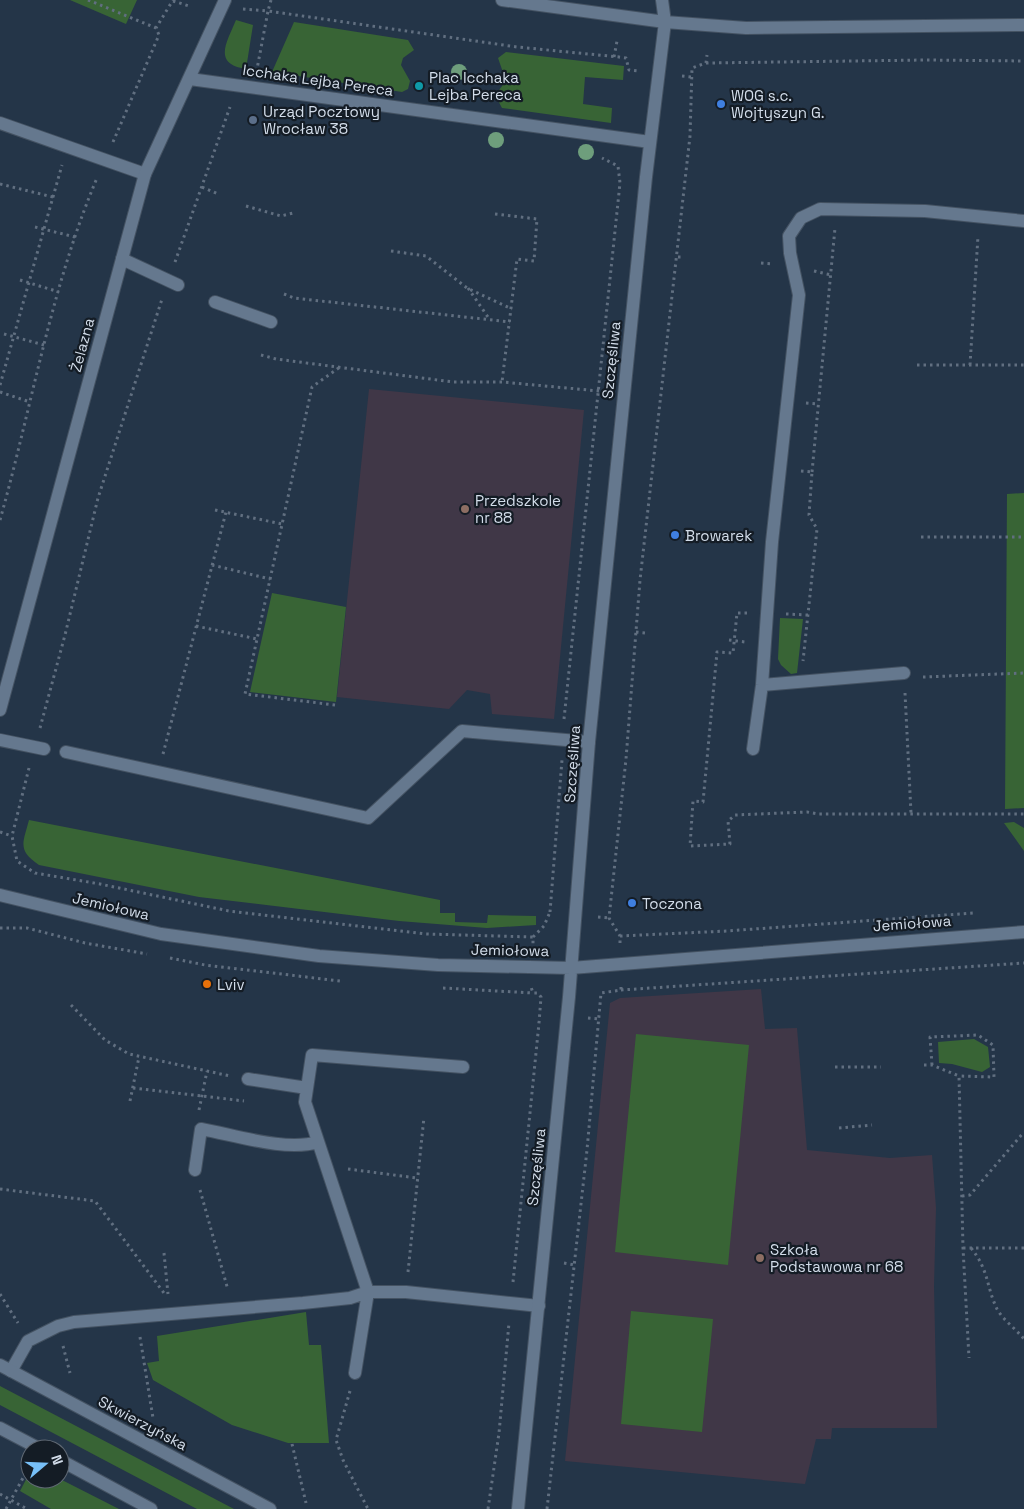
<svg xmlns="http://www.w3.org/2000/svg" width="1024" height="1509" font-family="'Space Grotesk',sans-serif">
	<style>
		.education { fill: #403747 }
		.green { fill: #386435 }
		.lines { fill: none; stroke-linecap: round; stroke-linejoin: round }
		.lane-casing { stroke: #445262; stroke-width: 14 }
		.street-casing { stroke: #445262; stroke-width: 14 }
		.path { stroke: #616f80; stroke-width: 3; stroke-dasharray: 2.5 4; stroke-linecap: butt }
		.lane { stroke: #65788e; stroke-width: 12 }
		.street { stroke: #65788e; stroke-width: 12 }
		.tree { fill: #6e9e7c }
		.culture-dot { fill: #0f9aa8; stroke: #141c25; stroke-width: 2 }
		.shop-dot { fill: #3f7fe0; stroke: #141c25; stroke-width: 2 }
		.service-dot { fill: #5c6f8a; stroke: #141c25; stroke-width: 2 }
		.education-dot { fill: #8d6e63; stroke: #141c25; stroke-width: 2 }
		.food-dot { fill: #e8710a; stroke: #141c25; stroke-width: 2 }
		.labels { text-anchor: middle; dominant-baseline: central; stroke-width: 4.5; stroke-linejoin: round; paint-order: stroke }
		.poi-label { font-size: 15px; fill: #d3ddea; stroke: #141c25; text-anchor: start }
		.street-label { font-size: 15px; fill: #d3ddea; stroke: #141c25 }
	</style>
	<rect width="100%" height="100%" fill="#243548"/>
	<path class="education" d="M369 389 584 410 554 719 492 714 490 694 467 690 449 709 337 697Z
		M761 989 765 1029 797 1028 807 1150 890 1158 932 1155 936 1208 934 1286 937 1428H832L831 1439H816L805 1484 565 1461 610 1003 620 998Z"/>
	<path class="green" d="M70 0H137L126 24Z
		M236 20 253 25 246 69C212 64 227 42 236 20Z
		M294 22 408 40 414 50 403 58 401 65 410 81 408 89 402 92 272 72Z
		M506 52 624 66 623 80 585 77 583 104 612 108 611 123 502 108 495 95 506 81 498 58Z
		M1024 493V808L1005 809 1007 494Z
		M272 593 346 607 336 702 250 692Z
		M780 618 803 619 797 673 791 674 781 665 778 659Z
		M29 820 440 900V913H455V922L487 923 488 915 536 916V925L487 928 399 921 199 897 39 865C17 850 23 843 29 820Z
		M1014 822 1024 828V851L1004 823Z
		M636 1034 749 1045 728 1265 615 1252Z
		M974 1039 988 1047 990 1067 982 1072 952 1064 939 1063 938 1042Z
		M631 1311 713 1319 702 1432 621 1424Z
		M306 1312 309 1345H321L329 1443H288L232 1425 153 1380 147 1363 159 1361 157 1336Z
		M0 1386 234 1509H197L0 1405Z
		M29 1474 30 1479H60L119 1509H51L20 1491Z"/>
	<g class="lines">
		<g class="lane-casing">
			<path id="lane" d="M0 123 145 174
				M122 259 178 285
				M215 302 271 322
				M762 685 904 673
				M0 740 44 749
				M753 749 762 685 772 542 799 295 790 253 789 236 801 218 820 209 925 211 1024 221
				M66 752 368 818 462 731 589 742
				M463 1067 312 1055 305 1102 368 1292H406L539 1306
				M248 1079 307 1088
				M195 1170 201 1129C235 1135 286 1152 318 1142
				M11 1371 28 1341 58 1326 74 1322 303 1303 350 1298 368 1292 355 1373"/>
		</g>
		<g class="street-casing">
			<path id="street" d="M502 0 665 22 746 28 1024 25
				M190 79 650 142
				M0 710 145 174 225 0
				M0 895 161 934 319 956 438 965 571 968 1024 932
				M0 1365 270 1509
				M0 1428 40 1449
				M60 1460 151 1509
				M518 1509 569 997 589 742 646 177 665 22 662 0"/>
		</g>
		<path class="path" d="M88 0 156 28
			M271 0 268 11 517 47 619 57 626 58 629 70 638 71
			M173 1 189 6
			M243 9 268 11 257 69
			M614 57 617 41
			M706 63 925 60 1024 61
			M682 76 692 77
			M113 142 159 35 156 28 173 0
			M0 184 53 197
			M202 187 218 194
			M246 206 281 216 293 213
			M495 214 537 219 534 261 517 259 502 382
			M35 227 75 237
			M391 251 426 256 467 288 512 309
			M678 257H683
			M175 262 230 107
			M761 263 773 264
			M814 271 831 275
			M20 280 59 292
			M468 288 490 320
			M284 294 294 298 510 322
			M4 334 44 345
			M261 355 276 359 453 382H502L599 391
			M917 365H1024
			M970 365 978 236
			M0 385 62 165
			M0 392 30 402
			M806 403 818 404
			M801 471 812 472 809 515 817 529 803 661
			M812 472 835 228
			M215 510 282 524
			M0 520C32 406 51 287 97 178
			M921 537H1024
			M212 565 270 579
			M747 613H737L733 653 717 652 703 802 693 801 690 846 730 844 728 821 735 815 807 812 818 814H1024
			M786 614 808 615
			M196 626 257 639
			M636 632 646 633
			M729 640 745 642
			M923 677 1024 673
			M905 693 911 813
			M335 705 245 694 312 387 340 367
			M564 719 620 183 618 166 602 158
			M40 728 65 635 98 498 162 299
			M163 754 226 512
			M29 768 12 836 17 861 35 873 100 884 229 911 426 934 533 937V948
			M0 832 12 836
			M550 912 562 760
			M598 917 609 918
			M0 928H27L85 943 147 954
			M620 936 727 931 973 913
			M533 937 544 926 550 912
			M620 943V936L609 918 626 759 640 580 690 136 692 68 706 63 707 55
			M170 958 205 965 340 981
			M443 988 533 993
			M621 990 1024 963
			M71 1005 105 1040 129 1054 230 1076
			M588 1018 599 1019
			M924 1065H932L959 1076 963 1248 969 1358
			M932 1065 930 1037 978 1035 993 1045 994 1077 959 1076
			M835 1067H881
			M133 1088 244 1101
			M130 1101 139 1057
			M199 1110 207 1071
			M839 1128 872 1125
			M348 1169 417 1178
			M0 1189 95 1201 164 1293
			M200 1190 228 1290
			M962 1196 970 1195 1024 1132
			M963 1248H1024
			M971 1248C989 1270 986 1286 997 1309 1003 1320 1016 1329 1024 1339
			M164 1253 168 1294
			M564 1263 575 1265
			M408 1272 424 1117
			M513 1282 539 1023 541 997 538 993H533L531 987
			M0 1294 18 1323
			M140 1337 153 1418
			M63 1346 70 1373
			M350 1391 336 1440 343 1460 368 1509
			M292 1444 306 1503
			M0 1494 27 1509
			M6 1509 30 1465
			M488 1509 499 1433 509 1323
			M547 1509 587 1150 601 993 621 990V984"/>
		<use href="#lane" class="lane"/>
		<use href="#street" class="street"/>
	</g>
	<g class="tree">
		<circle cx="459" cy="72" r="8"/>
		<circle cx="496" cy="140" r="8"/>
		<circle cx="586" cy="152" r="8"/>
	</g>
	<circle class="culture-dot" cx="419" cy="86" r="5"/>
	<g class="shop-dot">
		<circle cx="721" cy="104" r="5"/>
		<circle cx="675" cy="535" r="5"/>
		<circle cx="632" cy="903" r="5"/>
	</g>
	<circle class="service-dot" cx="253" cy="120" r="5"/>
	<g class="education-dot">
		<circle cx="465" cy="509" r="5"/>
		<circle cx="760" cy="1258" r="5"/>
	</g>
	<circle class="food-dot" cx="207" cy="984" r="5"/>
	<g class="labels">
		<g class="poi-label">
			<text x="429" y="77">Plac Icchaka<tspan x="429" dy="17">Lejba Pereca</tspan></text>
			<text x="731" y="95">WOG s.c.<tspan x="731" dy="17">Wojtyszyn G.</tspan></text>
			<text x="263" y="111">Urząd Pocztowy<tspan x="263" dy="17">Wrocław 38</tspan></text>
			<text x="475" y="500">Przedszkole<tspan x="475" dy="17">nr 88</tspan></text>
			<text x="685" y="535">Browarek</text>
			<text x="642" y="903">Toczona</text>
			<text x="217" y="984">Lviv</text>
			<text x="770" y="1249">Szkoła<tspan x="770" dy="17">Podstawowa nr 68</tspan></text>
		</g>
		<g class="street-label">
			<text transform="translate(318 80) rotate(8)">Icchaka Lejba Pereca</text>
			<text transform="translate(82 345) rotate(-75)">Żelazna</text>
			<text transform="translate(611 360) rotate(-84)">Szczęśliwa</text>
			<text transform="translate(572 764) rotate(-86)">Szczęśliwa</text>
			<text transform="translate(111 906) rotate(13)">Jemiołowa</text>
			<text transform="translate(912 923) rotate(-4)">Jemiołowa</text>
			<text transform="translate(510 950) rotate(1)">Jemiołowa</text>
			<text transform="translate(536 1167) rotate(-84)">Szczęśliwa</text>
			<text transform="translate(143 1423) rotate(28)">Skwierzyńska</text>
		</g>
	</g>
	<g transform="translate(45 1464) rotate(71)"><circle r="24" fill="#141c25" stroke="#606974"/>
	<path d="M0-4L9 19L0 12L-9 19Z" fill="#77bff7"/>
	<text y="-8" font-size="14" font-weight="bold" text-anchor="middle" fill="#d3ddea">N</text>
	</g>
</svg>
